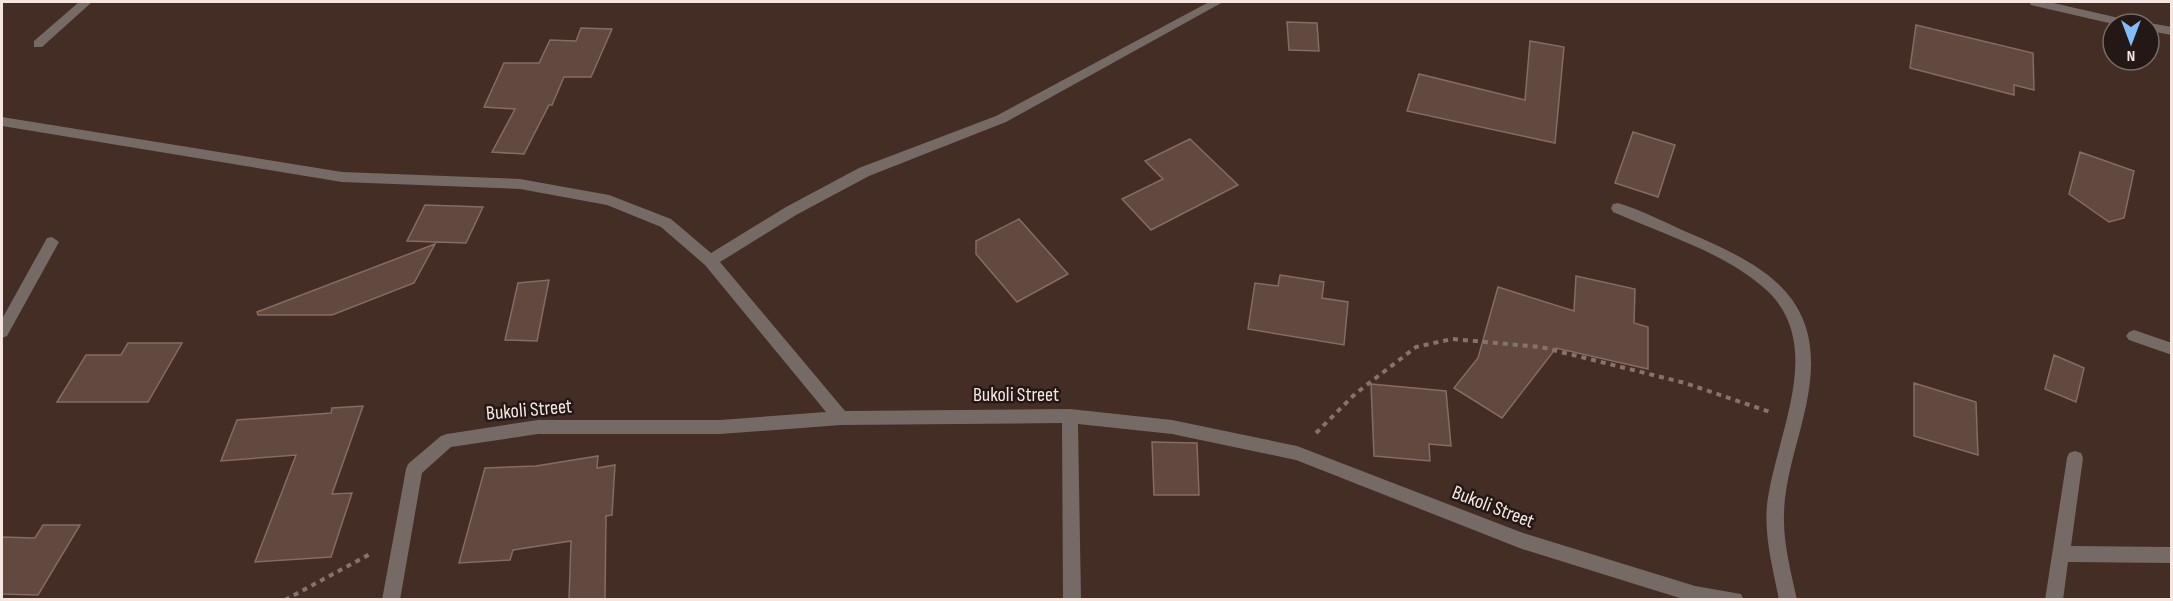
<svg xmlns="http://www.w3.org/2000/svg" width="2173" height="601" font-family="'Sofia Sans Condensed',sans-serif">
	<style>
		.building { fill: #624940; stroke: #866b62; stroke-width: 1.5 }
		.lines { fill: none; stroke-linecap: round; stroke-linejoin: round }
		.path { stroke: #87736c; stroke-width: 4; stroke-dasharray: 5 5; stroke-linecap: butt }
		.lane { fill: #766a66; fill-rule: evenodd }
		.street { fill: #766a66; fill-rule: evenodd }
		.labels { text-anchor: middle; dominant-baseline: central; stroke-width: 5; stroke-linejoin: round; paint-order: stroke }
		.street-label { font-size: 20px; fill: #f6e6e1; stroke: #231815 }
	</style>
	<rect width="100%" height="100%" fill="#442d25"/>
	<path class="building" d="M1287 22 1317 23 1319 51 1289 50Z
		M1916 25 2033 53 2034 90 2014 85V95L1910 68Z
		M581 28 612 29 591 77H564L552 105H549L524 154 492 152 515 109 484 107 504 63H539L550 40 576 41Z
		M1530 41 1564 47 1555 143 1407 111 1419 74 1525 100Z
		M1633 132 1675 145 1658 197 1615 183Z
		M1190 139 1238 185 1151 230 1122 199 1163 179 1145 161Z
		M2080 152 2134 171 2124 218 2109 222 2069 194Z
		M425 205 483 207 466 243 407 241Z
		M1019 219 1068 274 1017 302 976 254V241Z
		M435 244 414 283 332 315H258L257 312Z
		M1280 275 1324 282 1322 298 1348 302 1344 345 1248 329 1255 283 1278 286Z
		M1576 276 1635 289 1634 323 1648 327V369L1556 348 1502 418 1454 388 1478 358 1498 287 1574 311Z
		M549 280 537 341 505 340 518 283Z
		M128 343H182L148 402H57L86 355H121Z
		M2054 355 2084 368 2076 402 2045 389Z
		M1914 383 1976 402 1978 455 1914 436Z
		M1371 384 1446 391 1451 446 1429 444 1430 461 1374 456Z
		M363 406 332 494 352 493 331 557 255 562 296 455 221 461 237 420 331 413 332 408Z
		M1152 442 1197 443 1199 495H1154Z
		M598 456 597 468 615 465 612 515 606 516 605 600H569L571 541 513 550 510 560 459 563 485 468 536 466Z
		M43 525H80L38 595 2 594V537L35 538Z"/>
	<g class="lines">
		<path class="path" d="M1316 433 1355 394 1416 347 1452 339 1541 347 1685 383 1770 412
			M285 600 372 553"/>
		<path class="lane" d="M2134 330 2172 343V355L2129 340 2126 336 2129 332Z
			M2075 451 2081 453 2083 458 2071 546 2172 547V563L2068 562 2063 600H2045L2067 458 2069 453Z"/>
		<path class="street" d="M79 2H92L42 47H34V41Z
			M1209 2H1223L1006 122 869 176 796 215 720 262 845 411 1070 409 1172 420 1297 446 1523 533 1695 586 1741 594 1744 600H1686L1522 549 1296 460 1172 434 1078 424 1081 600H1063L1062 423 841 425 720 434H538L451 447 422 473 400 600H382L406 469 408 464 441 436 447 434 538 420H720L826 412 705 265 661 227 607 205 520 189 342 182 2 126V117L342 172 520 179 609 195 671 219 711 253 786 207 859 168 996 116Z
			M2029 2H2049L2128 20 2134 24H2113L2031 5Z
			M2149 23 2172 27V35L2149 31V24H2145Z
			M1618 203C1642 210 1666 223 1689 233 1764 265 1823 296 1809 389 1803 431 1785 472 1784 514 1783 543 1791 572 1797 600H1779C1773 569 1764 537 1767 505 1775 435 1829 343 1763 287 1721 251 1662 234 1613 212L1611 208 1613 204Z
			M52 237 59 242 7 336 2 338V319L47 238Z"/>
	</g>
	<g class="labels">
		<g class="street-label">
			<text x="1016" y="395">Bukoli Street</text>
			<text transform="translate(529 410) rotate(-5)">Bukoli Street</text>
			<text transform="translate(1493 507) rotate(21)">Bukoli Street</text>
		</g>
	</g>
	<rect width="2173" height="601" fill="none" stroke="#f6e6e1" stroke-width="6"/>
	<g transform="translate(2131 42) rotate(180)"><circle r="28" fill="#231815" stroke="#776a67" stroke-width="1.5"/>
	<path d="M0-4.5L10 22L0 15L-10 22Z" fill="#80bdfa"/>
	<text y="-9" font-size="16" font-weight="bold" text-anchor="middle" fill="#f6e6e1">N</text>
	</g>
</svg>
